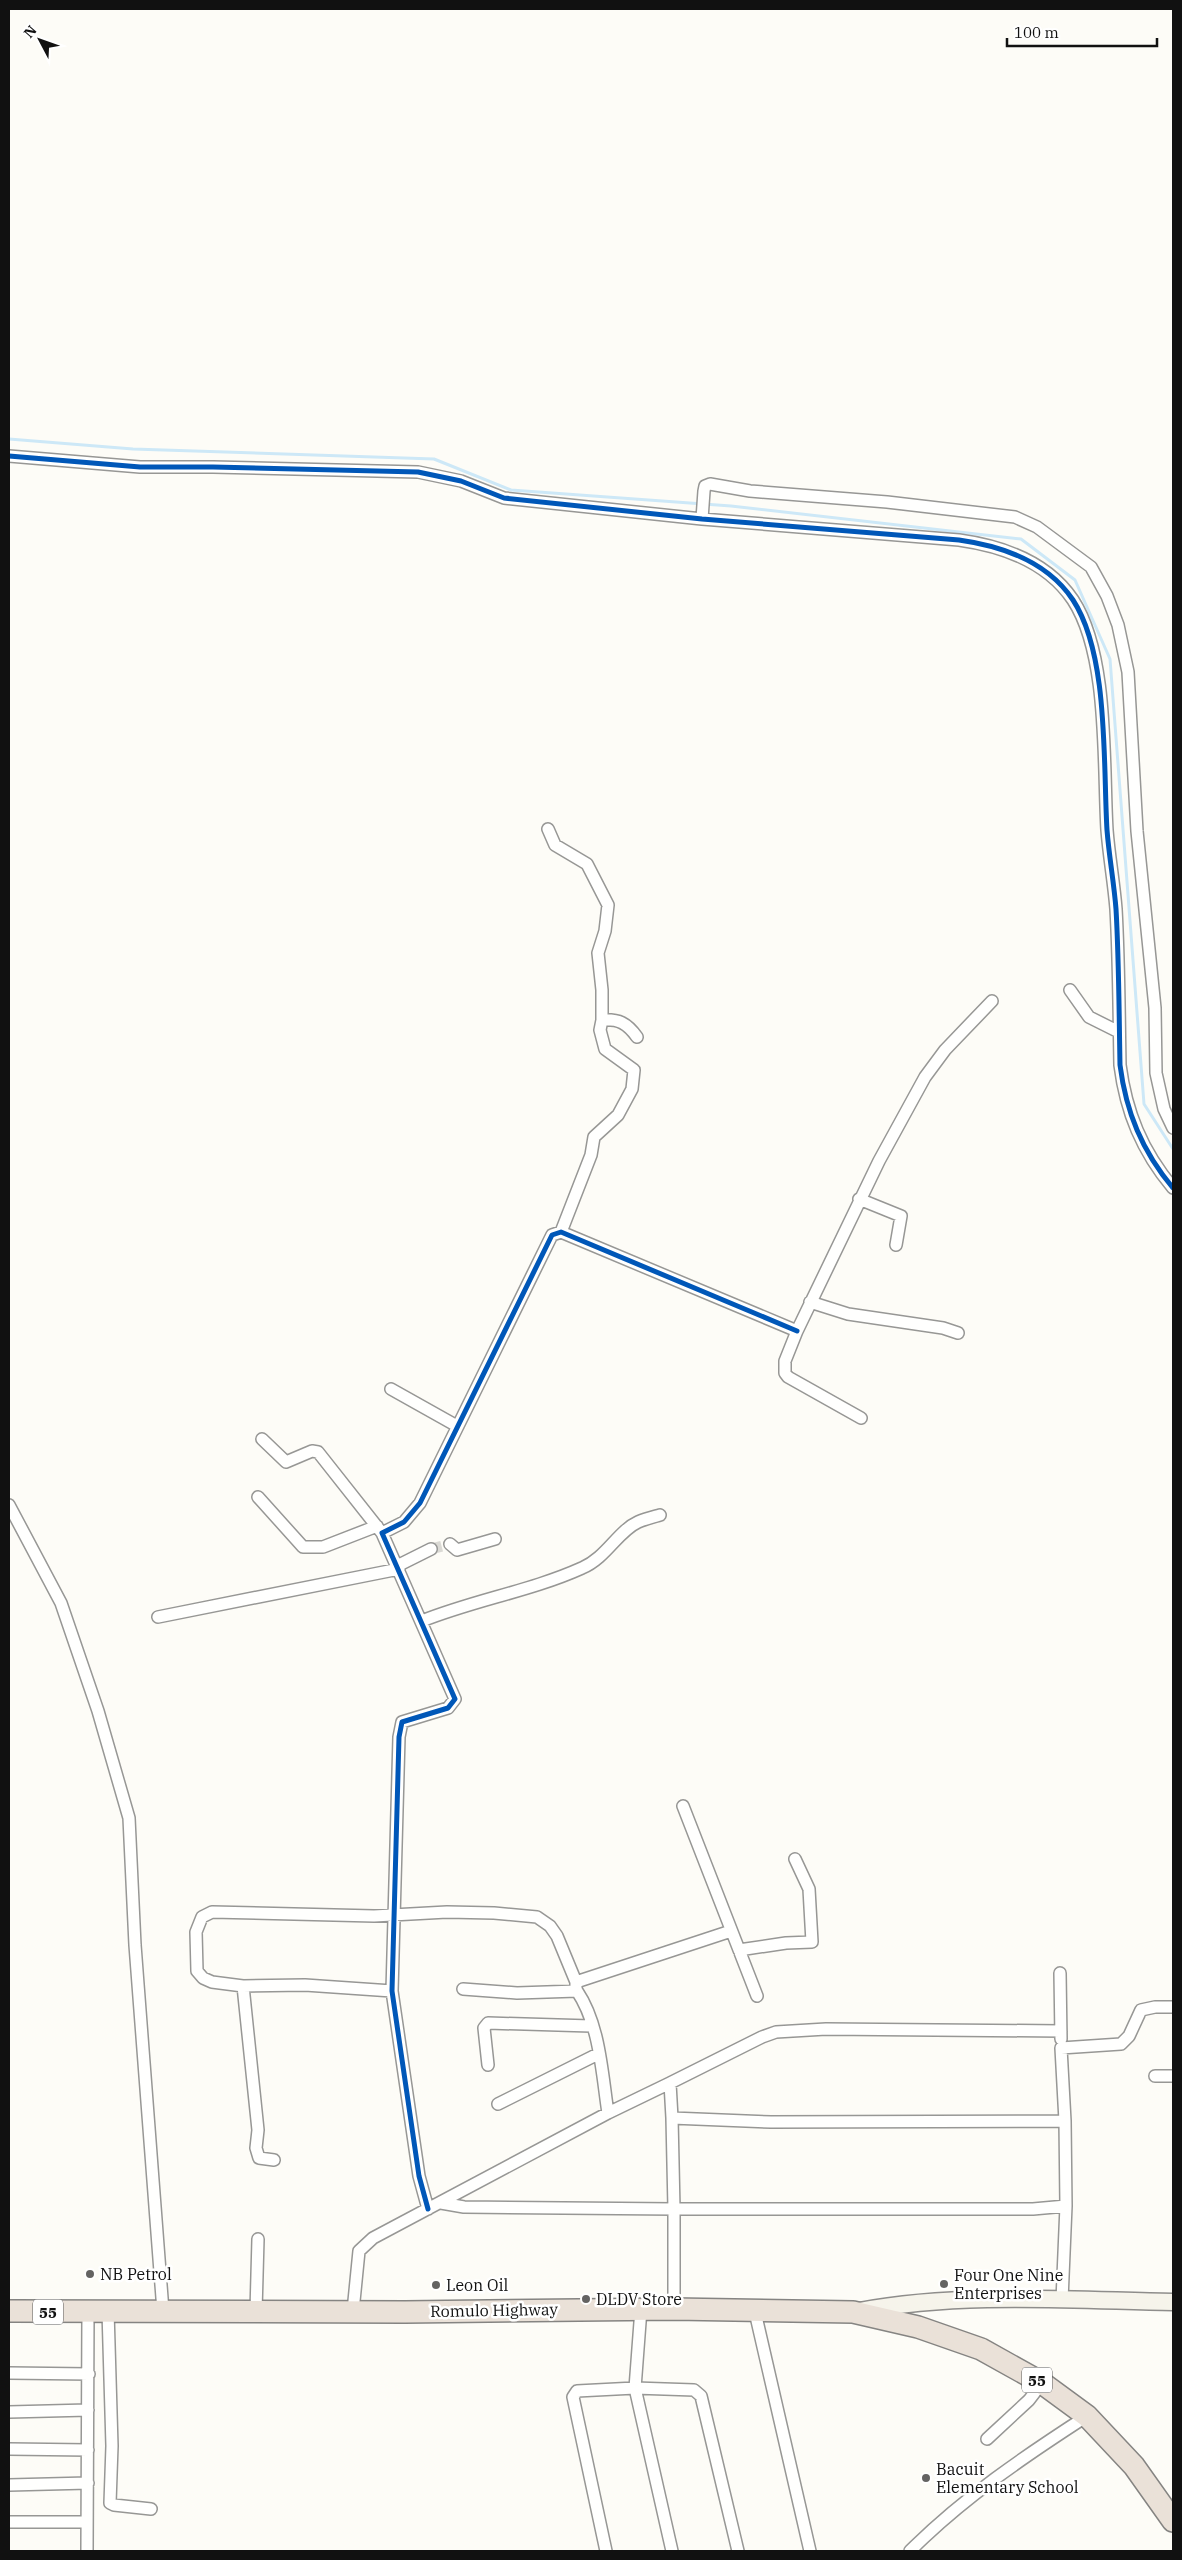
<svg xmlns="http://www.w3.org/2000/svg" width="1182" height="2560" font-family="'IBM Plex Serif',serif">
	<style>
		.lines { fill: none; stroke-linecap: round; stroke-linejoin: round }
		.stream { stroke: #cde8f7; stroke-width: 3 }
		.street-tunnel { stroke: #dad9d4; stroke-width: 11; stroke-dasharray: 11 5.5; stroke-linecap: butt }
		.street-casing { stroke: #979795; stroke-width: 14 }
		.secondary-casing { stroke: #8e8d8b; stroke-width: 19 }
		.highway-casing { stroke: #858482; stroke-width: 24 }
		.street { stroke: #fffffe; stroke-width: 11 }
		.secondary { stroke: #f6f4eb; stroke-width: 16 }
		.highway { stroke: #eae1d8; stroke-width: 21 }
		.cycleway-casing { stroke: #fff; stroke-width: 8 }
		.cycleway { stroke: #0057b8; stroke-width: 5 }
		.poi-dot { fill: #646362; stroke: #fff; stroke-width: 2 }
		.labels { text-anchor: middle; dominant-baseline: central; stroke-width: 5; stroke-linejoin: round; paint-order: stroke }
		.shield { fill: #fff; stroke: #585858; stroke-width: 1 }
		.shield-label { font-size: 15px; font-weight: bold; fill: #111 }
		.poi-label { font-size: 16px; fill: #111; stroke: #fff; text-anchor: start }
		.street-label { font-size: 16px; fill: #111; stroke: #fff }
	</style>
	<rect width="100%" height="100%" fill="#fdfcf7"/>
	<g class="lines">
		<path class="stream" d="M9 439 133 449 434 459 511 490 731 506 1021 539 1075 580 1110 659 1144 1104 1173 1149"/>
		<path class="street-tunnel" d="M431 1549 450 1544"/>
		<g class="street-casing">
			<path id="street" d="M9 456 140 467H213L418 472 461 481 504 498 702 519 959 540C1002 546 1047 561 1073 600 1109 655 1103 764 1107 830 1109 856 1114 883 1116 909 1119 961 1119 1013 1120 1065 1126 1112 1142 1151 1173 1188
				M702 519 704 491 705 486 710 484 750 491 887 502 1015 517 1037 527 1091 567 1107 596 1118 625 1128 672 1137 831 1155 1008 1156 1073 1164 1109 1173 1128
				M548 829 555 845 587 864 608 905 605 931 598 953 602 990V1020L600 1030 605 1049 634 1070 632 1089 618 1115 594 1137 591 1155 561 1232
				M1070 990 1089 1017 1119 1032
				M602 1020C619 1019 627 1023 637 1037
				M859 1199 901 1216 896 1245
				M810 1302 848 1314 943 1328 958 1333
				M391 1389 457 1426
				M861 1418 788 1377 785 1373V1361L797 1331 879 1161 925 1077 945 1050 992 1001
				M262 1439 286 1462 312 1451 318 1452 382 1533
				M258 1497 303 1547H323L377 1526
				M9 1505 61 1603 98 1711 129 1818 135 1945 163 2311
				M450 1544 457 1550 495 1539
				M397 1566 431 1549
				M158 1617 399 1569
				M422 1621C474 1600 531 1591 582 1568 606 1558 618 1531 638 1522 645 1519 653 1517 660 1515
				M683 1806 757 1996
				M739 1950 786 1943 812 1942 809 1889 795 1859
				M1060 1973 1061 2039
				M243 1986 258 2130 256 2148 259 2158 274 2160
				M463 1989 517 1993 577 1991C600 2025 602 2074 608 2113
				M576 1989V1982L731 1931
				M392 1991 305 1985 243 1986 212 1982 203 1978 197 1971 196 1932 202 1917 212 1912 374 1916 447 1912 494 1913 537 1917 550 1926 557 1936 576 1982
				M488 2065 484 2028 488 2023 591 2026
				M1155 2076H1173
				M670 2083 762 2037 776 2032 826 2029 1061 2031
				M498 2104 598 2054
				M441 2203 464 2207 674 2209V2309
				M1066 2206 1033 2209H674L672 2118 771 2122 1065 2121 1061 2048 1121 2044 1129 2036 1141 2010 1155 2007H1173
				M428 2209 419 2176 392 1991 399 1737 402 1722 448 1708 455 1699 382 1533 404 1522 420 1503 552 1235 561 1232 797 1331
				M1062 2300 1066 2206 1065 2121
				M641 2309 635 2388 672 2551
				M108 2311 112 2446 110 2503 114 2505 151 2509
				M256 2311 258 2239
				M353 2311 359 2251 373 2238 608 2113 670 2083 672 2118
				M755 2312 810 2551
				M9 2373 89 2374
				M9 2412 88 2410
				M987 2439 1029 2400 1042 2383
				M9 2449 88 2450
				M9 2485 88 2483
				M9 2522H87
				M87 2551 88 2312
				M606 2551 573 2397 577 2391 635 2388 694 2390 701 2396 738 2551
				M910 2551C963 2498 1025 2456 1087 2416"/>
		</g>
		<g class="secondary-casing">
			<path id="secondary" d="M859 2311C962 2292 1069 2300 1173 2302"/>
		</g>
		<g class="highway-casing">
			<path id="highway" d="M9 2311 405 2312 674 2309 853 2312 918 2327 981 2349 1042 2383 1087 2416 1134 2466 1173 2521"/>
		</g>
		<use href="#street" class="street"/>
		<use href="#secondary" class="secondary"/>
		<use href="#highway" class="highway"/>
		<g class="cycleway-casing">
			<path id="cycleway" d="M9 456 140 467H213L418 472 461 481 504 498 702 519 959 540C1002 546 1047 561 1073 600 1109 655 1103 764 1107 830 1109 856 1114 883 1116 909 1119 961 1119 1013 1120 1065 1126 1112 1142 1151 1173 1188
				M428 2209 419 2176 392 1991 399 1737 402 1722 448 1708 455 1699 382 1533 404 1522 420 1503 552 1235 561 1232 797 1331"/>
		</g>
		<use href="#cycleway" class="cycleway"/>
	</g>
	<g class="poi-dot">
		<circle cx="90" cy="2274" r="5"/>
		<circle cx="944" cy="2284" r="5"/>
		<circle cx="436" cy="2285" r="5"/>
		<circle cx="586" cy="2299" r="5"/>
		<circle cx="926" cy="2478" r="5"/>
	</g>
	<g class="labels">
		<g class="shield">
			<rect x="33" y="2299.5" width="30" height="25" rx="4"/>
			<rect x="1022" y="2367.5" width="30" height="25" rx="4"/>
		</g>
		<g class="shield-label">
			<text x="48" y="2312">55</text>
			<text x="1037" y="2380">55</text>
		</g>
		<g class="poi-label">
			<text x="100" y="2274">NB Petrol</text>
			<text x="954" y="2275">Four One Nine<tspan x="954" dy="18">Enterprises</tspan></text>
			<text x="446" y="2285">Leon Oil</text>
			<text x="596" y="2299">DLDV Store</text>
			<text x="936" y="2469">Bacuit<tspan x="936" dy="18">Elementary School</tspan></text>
		</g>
		<g class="street-label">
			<text transform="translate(494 2310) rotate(-1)">Romulo Highway</text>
		</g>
	</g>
	<rect width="1182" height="2560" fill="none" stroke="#111111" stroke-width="20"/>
	<g transform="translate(40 40) rotate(311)" stroke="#ffffff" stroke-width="4" paint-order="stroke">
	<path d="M0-4L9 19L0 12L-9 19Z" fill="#111111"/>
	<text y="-8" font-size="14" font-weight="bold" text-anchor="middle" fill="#111111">N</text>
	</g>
	<path d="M1007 38v8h150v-8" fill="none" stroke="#111111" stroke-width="2.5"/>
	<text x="1014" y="38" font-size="15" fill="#111111" stroke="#ffffff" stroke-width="4" paint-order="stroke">100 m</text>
</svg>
